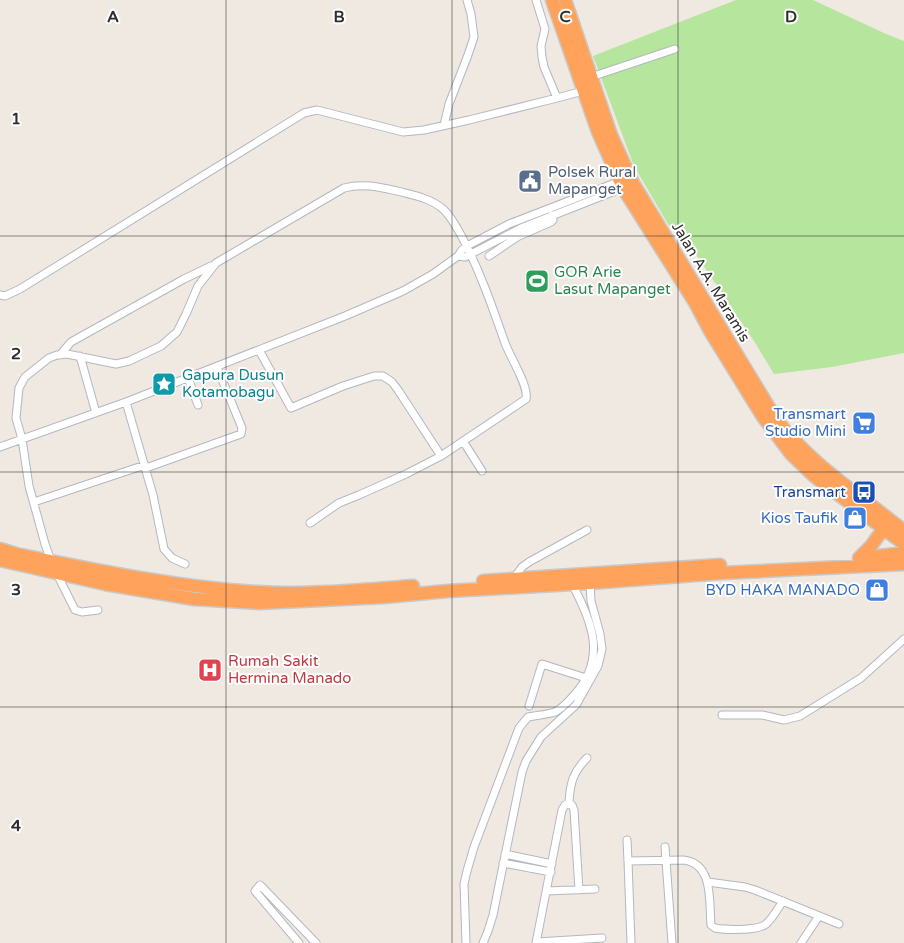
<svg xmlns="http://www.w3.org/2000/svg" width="904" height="943" font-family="'Varela Round',sans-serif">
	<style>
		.green { fill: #b6e59e }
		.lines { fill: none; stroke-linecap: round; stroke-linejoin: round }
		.street-casing { stroke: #b4b7c1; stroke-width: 9 }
		.highway-casing { stroke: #c9c9c9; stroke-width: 15 }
		.street { stroke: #fff; stroke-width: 7 }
		.highway { stroke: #ffa35c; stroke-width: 12 }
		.grid { fill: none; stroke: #2e2e2e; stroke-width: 1; stroke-opacity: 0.55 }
		.labels { text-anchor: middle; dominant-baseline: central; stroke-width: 4; stroke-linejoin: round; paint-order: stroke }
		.service-label { font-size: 15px; fill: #4e5e75; stroke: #fff; text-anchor: start }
		.leisure-label { font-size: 15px; fill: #27864d; stroke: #fff; text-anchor: start }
		.street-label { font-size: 15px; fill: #2e2e2e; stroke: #fff }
		.culture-label { font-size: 15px; fill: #0d838f; stroke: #fff; text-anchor: start }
		.shop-label { font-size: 15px; fill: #366cbe; stroke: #fff; text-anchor: end }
		.transit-label { font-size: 15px; fill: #164399; stroke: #fff; text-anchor: end }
		.health-label { font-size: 15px; fill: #be3a42; stroke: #fff; text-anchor: start }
		.grid-label { font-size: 16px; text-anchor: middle; font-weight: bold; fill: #2e2e2e; stroke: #fff; stroke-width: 4; stroke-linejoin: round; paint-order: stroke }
	</style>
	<rect width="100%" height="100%" fill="#efe9e1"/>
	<path class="green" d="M736 0H813L886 34 904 41V353L832 367 774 374 754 341 693 250 668 224 634 166 593 56Z"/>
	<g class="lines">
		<g class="street-casing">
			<path id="street" d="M536 0 545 29 541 46 542 57 544 67 557 98 583 91
				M591 77 675 49
				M444 125 449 104 468 55 474 37 471 14 467 0
				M458 256 465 257 521 228 625 187
				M489 256 517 237 551 222 553 220 552 215
				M0 295 5 296 20 289 304 113 317 110 403 132 424 130 469 120 557 98
				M259 350 291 408 343 386 374 376H383L392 382 398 390 441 456
				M60 355 71 342 184 279 211 266
				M80 356 96 413
				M188 378 198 405
				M126 402 153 495 164 549 172 558 185 564
				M463 441 482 471
				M0 447 126 402 345 316 403 291 433 274 458 256 462 250 467 246 509 224 623 180
				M146 468 241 434 242 428 217 367
				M34 502 145 465
				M51 561 45 544 29 486 22 439 16 418 19 388 25 377 49 358 57 355 67 354 116 364 129 361 161 346 177 332 186 314 198 286 216 263 344 188C363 183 379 187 397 191 413 195 430 198 443 209 451 216 457 228 462 237 480 271 492 306 505 343 510 357 529 386 526 399L441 456 406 474 359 495 339 503 310 523
				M57 574 75 610 82 612 98 610
				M514 578 522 567 529 562 587 530
				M529 706 542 664 586 678
				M722 715H762L784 720 800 716 861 678 904 639
				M569 803C570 783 573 772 587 758
				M627 840 628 861
				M665 847 672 943
				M505 854 552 864
				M503 863 551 872
				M708 882 745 887 755 890 839 924
				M547 891 595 889
				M537 942 602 938
				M299 943 255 891 260 885 316 943
				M466 943 464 884 467 871 474 847 519 728 528 717C537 715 546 715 555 712 563 708 569 701 575 694 607 658 592 621 572 584
				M483 943 488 931 493 915 522 772 526 761 541 737 576 705 598 666 602 649 600 634 591 601 590 583
				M536 943 562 810 565 805 569 803 572 805 574 810 579 890
				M631 943 628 861 683 860C714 863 709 902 711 925L715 928C726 930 758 931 766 924 773 918 778 908 783 901
				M801 943 819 916"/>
		</g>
		<g class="highway-casing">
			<path id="highway" d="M552 0 598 132 623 188 694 301 710 331 763 417 791 454 814 476 904 544
				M565 0 611 135 633 183 776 419C811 465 860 495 904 531
				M0 549 16 554C95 570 176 587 257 592 309 595 361 590 413 586
				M870 557 904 553
				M859 558 871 546 884 528
				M0 560 105 584 194 599 259 603 384 597 448 591 590 583 722 573 904 564
				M483 581 720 565"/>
		</g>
		<use href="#street" class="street"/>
		<use href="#highway" class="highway"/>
	</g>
	<path class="grid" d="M226 0V943M452 0V943M678 0V943M0 236H904M0 472H904M0 707H904"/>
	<defs>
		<g id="civic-square" transform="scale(1.25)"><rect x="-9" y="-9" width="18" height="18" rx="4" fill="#5c6f8a" stroke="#fff"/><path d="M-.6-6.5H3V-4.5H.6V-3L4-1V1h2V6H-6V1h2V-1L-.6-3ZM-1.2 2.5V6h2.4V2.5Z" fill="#fff"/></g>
		<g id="stadium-square" transform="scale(1.25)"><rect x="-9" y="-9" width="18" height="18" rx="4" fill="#2e9e5b" stroke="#fff"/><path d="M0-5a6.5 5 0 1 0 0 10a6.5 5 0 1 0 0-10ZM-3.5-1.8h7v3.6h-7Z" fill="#fff"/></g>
		<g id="sight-square" transform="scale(1.25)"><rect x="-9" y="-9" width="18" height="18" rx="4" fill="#0f9aa8" stroke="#fff"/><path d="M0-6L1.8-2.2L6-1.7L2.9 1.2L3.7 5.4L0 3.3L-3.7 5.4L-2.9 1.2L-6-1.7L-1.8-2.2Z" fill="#fff"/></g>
		<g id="supermarket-square" transform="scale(1.25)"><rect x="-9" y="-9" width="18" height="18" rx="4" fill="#3f7fe0" stroke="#fff"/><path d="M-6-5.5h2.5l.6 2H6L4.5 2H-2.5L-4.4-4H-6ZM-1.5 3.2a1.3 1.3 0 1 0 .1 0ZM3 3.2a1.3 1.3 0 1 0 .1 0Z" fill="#fff"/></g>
		<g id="bus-square" transform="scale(1.25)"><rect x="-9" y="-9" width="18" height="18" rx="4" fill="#1a4fb4" stroke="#fff"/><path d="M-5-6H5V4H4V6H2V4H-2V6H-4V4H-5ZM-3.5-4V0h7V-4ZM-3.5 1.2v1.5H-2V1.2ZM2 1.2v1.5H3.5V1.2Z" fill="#fff"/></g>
		<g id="shop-square" transform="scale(1.25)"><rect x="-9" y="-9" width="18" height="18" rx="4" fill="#3f7fe0" stroke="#fff"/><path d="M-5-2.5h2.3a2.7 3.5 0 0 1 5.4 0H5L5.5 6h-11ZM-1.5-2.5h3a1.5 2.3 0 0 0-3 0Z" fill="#fff"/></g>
		<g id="hospital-square" transform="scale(1.25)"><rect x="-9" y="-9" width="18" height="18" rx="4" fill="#e0444e" stroke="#fff"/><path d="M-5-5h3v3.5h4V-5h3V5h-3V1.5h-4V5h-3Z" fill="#fff"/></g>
	</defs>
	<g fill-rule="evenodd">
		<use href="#civic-square" x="530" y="181"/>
		<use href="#stadium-square" x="537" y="281"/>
		<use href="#sight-square" x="164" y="384"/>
		<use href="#supermarket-square" x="864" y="423"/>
		<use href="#bus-square" x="864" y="492"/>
		<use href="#shop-square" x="855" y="518"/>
		<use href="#shop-square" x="877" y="590"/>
		<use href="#hospital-square" x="210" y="670"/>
	</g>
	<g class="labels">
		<g class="service-label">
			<text x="548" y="172">Polsek Rural<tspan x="548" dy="17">Mapanget</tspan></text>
		</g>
		<g class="leisure-label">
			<text x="554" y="272">GOR Arie<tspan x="554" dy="17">Lasut Mapanget</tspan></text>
		</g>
		<g class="street-label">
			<text transform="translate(711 282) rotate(59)">Jalan A.A. Maramis</text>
		</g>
		<g class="culture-label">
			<text x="182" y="375">Gapura Dusun<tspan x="182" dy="17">Kotamobagu</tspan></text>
		</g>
		<g class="shop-label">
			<text x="846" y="414">Transmart<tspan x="846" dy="17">Studio Mini</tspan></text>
			<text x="838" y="518">Kios Taufik</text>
			<text x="860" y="590">BYD HAKA MANADO</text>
		</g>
		<g class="transit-label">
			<text x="846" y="492">Transmart</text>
		</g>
		<g class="health-label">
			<text x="228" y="661">Rumah Sakit<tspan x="228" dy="17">Hermina Manado</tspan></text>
		</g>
	</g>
	<g class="grid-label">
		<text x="113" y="22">A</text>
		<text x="339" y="22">B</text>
		<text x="565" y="22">C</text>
		<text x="791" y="22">D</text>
		<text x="16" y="124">1</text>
		<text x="16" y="359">2</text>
		<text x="16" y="595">3</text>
		<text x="16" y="831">4</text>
	</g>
</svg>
